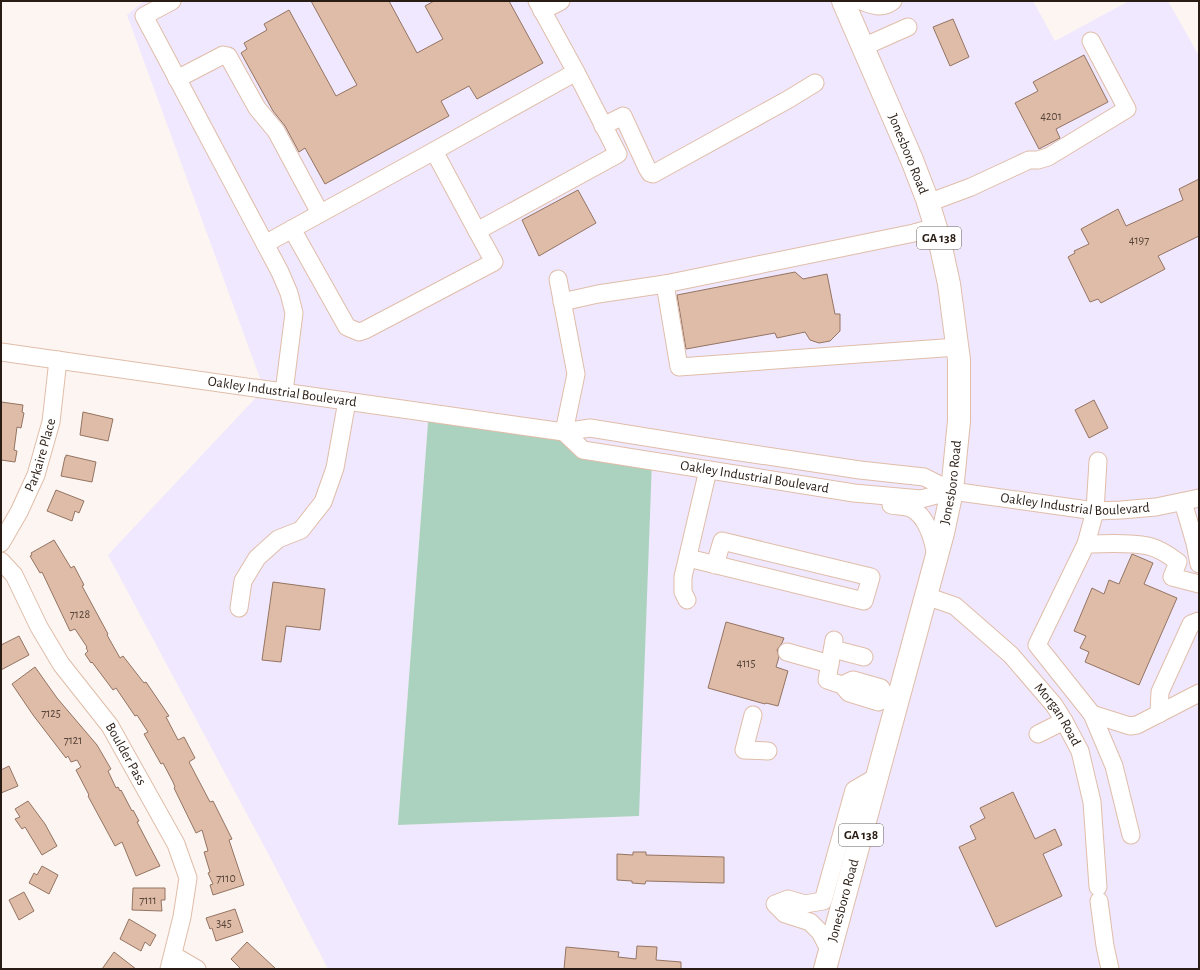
<svg xmlns="http://www.w3.org/2000/svg" width="1200" height="970" font-family="'Alegreya Sans',sans-serif">
	<style>
		.commercial { fill: #f0e8fe; fill-rule: evenodd }
		.green { fill: #abd2bf }
		.building { fill: #dfbca8; stroke: #947462 }
		.lines { fill: none; stroke-linecap: round; stroke-linejoin: round }
		.minor-casing { stroke: #e0bda9; stroke-width: 19 }
		.highway-casing { stroke: #e0bda9; stroke-width: 24 }
		.minor { stroke: #fff; stroke-width: 17 }
		.highway { stroke: #fff; stroke-width: 22 }
		.labels { text-anchor: middle; dominant-baseline: central; stroke-width: 4; stroke-linejoin: round; paint-order: stroke }
		.number-label { font-size: 12px; fill: #564439 }
		.shield { fill: #fff; stroke: #68605a; stroke-width: 1 }
		.shield-label { font-size: 13px; font-weight: bold; fill: #281c14 }
		.street-label { font-size: 14px; fill: #281c14; stroke: #fff }
	</style>
	<rect width="100%" height="100%" fill="#fcf5f1"/>
	<path class="commercial" d="M144 1H1033L1055 41 1129 1H1168L1199 56V969H328L271 859 108 555 264 389 127 15ZM429 410 639 816 398 825Z"/>
	<path class="green" d="M429 409 652 460 639 816 398 825Z"/>
	<path class="building" d="M311 1H389L417 53 443 39 425 6 434 1H509L543 63 477 99 469 86 441 101 449 116 325 184 305 148 299 152 285 126 273 111 241 53 247 49 244 43 267 30 264 24 289 10 336 96 357 85Z
		M953 19 969 57 950 66 933 27Z
		M1084 55 1108 102 1056 129 1060 138 1039 149 1015 103 1038 91 1033 82Z
		M1199 179V236L1158 256 1165 269 1101 303 1098 299 1090 302 1068 257 1075 253 1074 251 1089 244 1081 229 1118 209 1126 226 1183 200 1179 189Z
		M578 190 596 223 539 256 522 220Z
		M795 272 803 279 827 274 835 314H840V331L830 341 819 343 810 340 805 332 777 338 775 333 686 349 677 295Z
		M1094 400 1108 428 1089 438 1075 410Z
		M1 402 23 405 22 412 24 413 21 428 17 427 14 450 17 451 15 462 1 460Z
		M83 412 113 419 108 441 80 435Z
		M66 455 96 462 92 482 61 476 65 457H66Z
		M56 490 84 501 79 513 75 511 72 521 47 511Z
		M54 540 71 568 74 566 84 585 82 586 108 634 107 635 120 658 123 656 144 683 146 682 169 716 166 717 178 740 184 737 195 758 189 762 210 802 213 801 232 839 229 840 244 885 213 895 210 885 213 884 208 873 210 872 204 852 208 851 202 830 196 833 174 788 175 787 173 782 163 763 161 764 144 734 148 732 137 715 135 716 116 688 113 690 92 662 91 663 85 654 88 651 86 648 87 647 75 629 70 631 42 572 40 573 30 556 32 555 31 553Z
		M1132 554 1153 563 1144 584 1177 598 1139 685 1085 662 1089 652 1080 648 1086 636 1074 631 1092 588 1104 594 1109 580 1119 584Z
		M273 582 325 589 320 630 286 626 281 662 262 660Z
		M726 622 784 638 782 643 777 650 779 657 776 667 788 671 778 706 766 703 765 704 708 688Z
		M19 636 29 655 1 670V645Z
		M35 667 57 698 97 745 111 769 108 771 116 788 118 787 120 791 121 790 132 811 133 810 139 821 137 822 160 866 136 876 122 842 115 846 88 796 89 795 76 770 81 767 77 760 71 762 68 756 66 758 33 715 12 684Z
		M9 766 18 786 1 793V770Z
		M1013 792 1035 839 1055 829 1062 845 1043 854 1062 896 996 927 959 847 976 839 970 826 985 818 980 808Z
		M28 801 45 824 57 846 42 855 25 827 22 829 15 819 20 817 15 809Z
		M633 852H646V855L724 857V883L646 881 645 884 632 883V881L617 880V854L633 855Z
		M42 866 58 875 49 894 29 883 34 873 37 875Z
		M133 888H165V900H161L162 911 132 910Z
		M24 892 34 911 19 920 9 900Z
		M235 909 243 932 216 941 212 928 210 929 206 918Z
		M129 919 156 935 150 946 145 942 141 951 120 939Z
		M247 942 276 969H241L231 959Z
		M637 946 657 947 656 960 681 962V969H564L566 947 619 952 618 957 636 959Z
		M114 952 136 969H102Z"/>
	<g class="lines">
		<g class="minor-casing">
			<g id="minor">
				<path d="M172 1 144 16 280 272 289 293 294 313 284 392"/>
				<path d="M537 1 576 72 618 154 477 231 434 151 576 72"/>
				<path d="M861 1C873 5 881 10 893 1"/>
				<path d="M542 11 561 1"/>
				<path d="M863 47 908 27"/>
				<path d="M177 79 223 55 228 56 257 108 276 131 320 213"/>
				<path d="M603 126 623 116 647 168 650 173 653 174 789 99 815 83"/>
				<path d="M434 151 292 229 347 327 359 332 365 330 494 262 477 231"/>
				<path d="M928 203 971 187 1029 160H1038L1048 157 1127 109 1091 41"/>
				<path d="M265 244 292 229"/>
				<path d="M558 279 576 374 564 432"/>
				<path d="M665 284 679 367 957 347"/>
				<path d="M562 302 598 294 665 284 914 233 936 227"/>
				<path id="s1" d="M1 352 564 432 590 428 714 448 860 470 924 477 952 491 1095 511 1121 510 1156 507 1199 498"/>
				<path id="s2" d="M564 432 583 450 854 493 921 499 952 491"/>
				<path d="M1098 461 1095 511 1086 544 1037 645 1092 714 1114 766 1131 835"/>
				<path d="M1183 502 1195 543 1199 564"/>
				<path d="M891 505C897 506 904 506 910 508 927 515 934 541 936 558"/>
				<path id="s3" d="M1 543 19 512 36 475 51 422 58 360"/>
				<path d="M1086 544C1106 544 1128 542 1148 546 1158 548 1170 556 1178 562L1172 577 1199 584"/>
				<path d="M688 558 864 601 871 577 722 541 715 565"/>
				<path id="s4" d="M1 561 14 575 39 627 61 664 110 726 176 844 188 878 182 917 169 969"/>
				<path id="s5" d="M926 596 955 606 1011 655 1054 705 1064 721 1080 751 1092 802 1098 887"/>
				<path d="M687 600 683 592V577L708 470"/>
				<path d="M239 608 243 581 257 558 278 539 301 530 323 502 335 468 347 401"/>
				<path d="M834 640 827 680 842 685 849 693 878 702 887 698 898 700"/>
				<path d="M833 649 864 657"/>
				<path d="M787 652 830 664"/>
				<path d="M842 685 853 680 881 688 887 698"/>
				<path d="M1092 714 1130 726 1137 725 1199 693"/>
				<path d="M1159 714 1160 692 1191 624 1199 621"/>
				<path d="M753 715 744 750 768 751"/>
				<path d="M1038 734 1064 721"/>
				<path d="M1099 901 1105 946 1110 969"/>
				<path d="M830 951 820 932 810 922 785 914 775 904 788 899 805 904 823 901 854 790 878 776"/>
				<path d="M173 955 197 969"/>
			</g>
		</g>
		<g class="highway-casing">
			<g id="highway">
				<path id="s6" d="M825 969 943 533 952 491 959 421V360L949 284 939 238 927 199 912 160 843 1"/>
			</g>
		</g>
		<use href="#minor" class="minor"/>
		<use href="#highway" class="highway"/>
	</g>
	<g class="labels">
		<g class="number-label">
			<text x="1051" y="116">4201</text>
			<text x="1139" y="240">4197</text>
			<text x="80" y="614">7128</text>
			<text x="746" y="663">4115</text>
			<text x="51" y="713">7125</text>
			<text x="73" y="740">7121</text>
			<text x="226" y="878">7110</text>
			<text x="148" y="900">7111</text>
			<text x="224" y="923">345</text>
		</g>
		<g class="shield">
			<rect x="917" y="227" width="44" height="22" rx="3"/>
			<rect x="839" y="824" width="44" height="22" rx="3"/>
		</g>
		<g class="shield-label">
			<text x="939" y="238">GA 138</text>
			<text x="861" y="835">GA 138</text>
		</g>
		<g class="street-label">
			<text transform="translate(908 154) rotate(68)">Jonesboro Road</text>
			<text stroke="none"><textPath href="#s1" startOffset="284">Oakley Industrial Boulevard</textPath></text>
			<text stroke="none"><textPath href="#s3" startOffset="97">Parkaire Place</textPath></text>
			<text stroke="none"><textPath href="#s2" startOffset="200">Oakley Industrial Boulevard</textPath></text>
			<text stroke="none"><textPath href="#s6" startOffset="503">Jonesboro Road</textPath></text>
			<text stroke="none"><textPath href="#s1" startOffset="1088">Oakley Industrial Boulevard</textPath></text>
			<text stroke="none"><textPath href="#s5" startOffset="181">Morgan Road</textPath></text>
			<text stroke="none"><textPath href="#s4" startOffset="231">Boulder Pass</textPath></text>
			<text stroke="none"><textPath href="#s6" startOffset="71">Jonesboro Road</textPath></text>
		</g>
	</g>
	<rect width="1200" height="970" fill="none" stroke="#281c14" stroke-width="4"/>
</svg>
